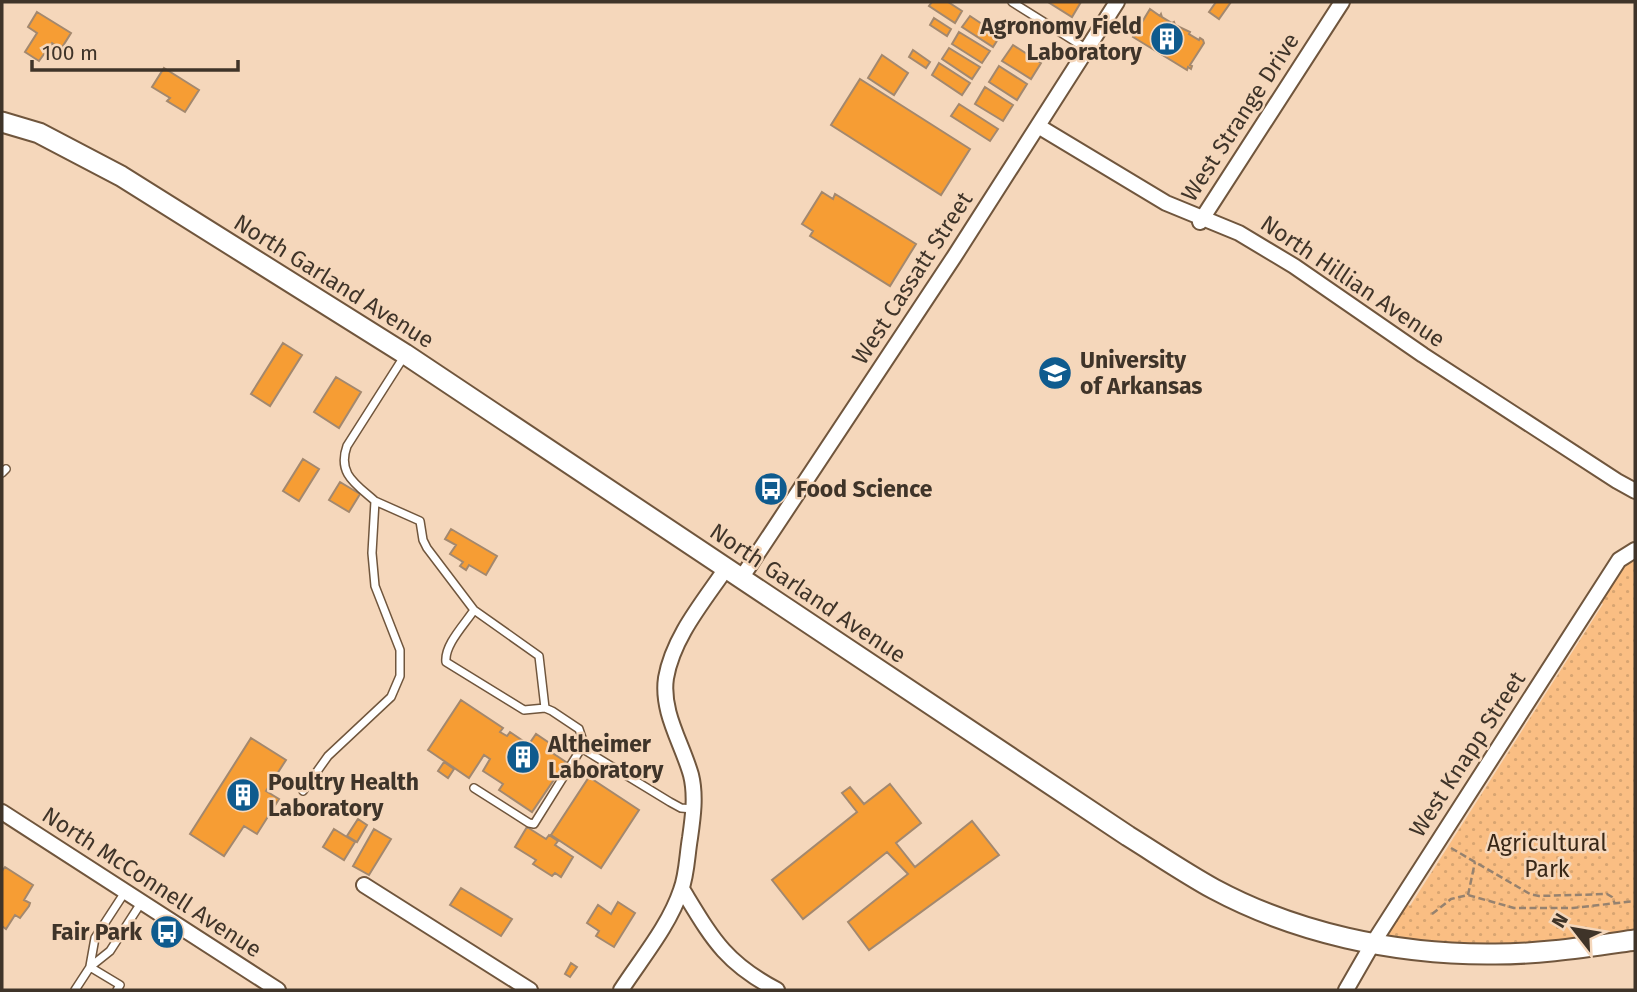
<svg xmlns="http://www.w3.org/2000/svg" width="1637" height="992" font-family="'Fira Sans',sans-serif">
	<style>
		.park { fill: url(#park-dots) }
		.building { fill: #f69d34; stroke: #a3886e; stroke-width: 2 }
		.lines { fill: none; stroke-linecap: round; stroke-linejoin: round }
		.service-casing { stroke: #70563d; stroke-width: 10 }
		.minor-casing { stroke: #70563d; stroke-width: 18 }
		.secondary-casing { stroke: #70563d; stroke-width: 23 }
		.path { stroke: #96826f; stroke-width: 2.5; stroke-dasharray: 7 3.5; stroke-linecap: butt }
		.service { stroke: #fff; stroke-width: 7 }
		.minor { stroke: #fff; stroke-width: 14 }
		.secondary { stroke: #fff; stroke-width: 19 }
		.labels { text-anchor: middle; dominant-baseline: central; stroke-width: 5; stroke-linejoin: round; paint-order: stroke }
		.poi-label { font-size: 23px; font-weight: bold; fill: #3f3429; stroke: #f5d7bb; text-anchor: start }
		.street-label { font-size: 23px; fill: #3f3429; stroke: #f5d7bb }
		.park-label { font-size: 23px; fill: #382717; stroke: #f5d7bb }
	</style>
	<defs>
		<pattern id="park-dots" width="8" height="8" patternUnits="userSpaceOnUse" patternTransform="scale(1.75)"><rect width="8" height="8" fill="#fabe83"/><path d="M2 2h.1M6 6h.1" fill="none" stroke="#d7a471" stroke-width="1.8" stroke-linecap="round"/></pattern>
	</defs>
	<rect width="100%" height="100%" fill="#f5d7bb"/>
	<path class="park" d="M1635 557V933C1553 945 1472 953 1389 936L1386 930 1404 902 1410 906 1603 604 1598 600 1620 570Z"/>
	<path class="building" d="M932 2H948L962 11 955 23 929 6Z
		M1048 2H1081L1072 17Z
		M1216 2H1231L1219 19 1209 12Z
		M1150 9 1160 16 1161 14 1162 17 1172 23 1174 22 1175 25 1190 32 1189 34 1199 40 1200 38 1203 40 1204 43 1190 65 1192 66 1191 69 1188 67 1187 70 1133 37Z
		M37 12 71 33 61 49 52 43 39 61 25 52 37 33 28 27Z
		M970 16 1000 36 993 47 962 27Z
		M934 18 951 29 947 36 930 25Z
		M959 32 990 51 982 63 952 44Z
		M1013 45 1041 63 1031 79 1002 61Z
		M949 48 980 67 972 79 942 59Z
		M913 50 930 62 926 68 909 57Z
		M882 55 908 73 894 95 868 78Z
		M939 63 970 83 962 95 932 75Z
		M999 66 1027 84 1017 100 989 82Z
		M164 68 199 90 185 112 167 101 170 98 152 87Z
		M860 79 970 149 941 195 831 125Z
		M985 87 1013 105 1003 121 975 104Z
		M959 104 998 129 990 141 951 116Z
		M822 192 833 199 835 194 916 244 890 286 810 236 813 231 802 224Z
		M283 343 302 355 270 406 251 394Z
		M336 377 361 392 339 428 314 412Z
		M303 459 319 469 299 501 283 491Z
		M340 482 360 494 349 512 329 500Z
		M451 529 497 556 486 575 469 565 466 570 460 566 463 562 450 554 456 545 445 539Z
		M461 700 503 728 500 732 507 736 510 732 526 743 525 746 527 747 536 734 551 744 548 750 566 762 532 812 499 790 503 784 483 771 490 759 484 755 469 778 428 750Z
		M251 738 286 760 266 791 279 799 257 834 244 826 224 856 190 834Z
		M444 762 454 769 448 778 438 771Z
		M589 777 639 810 601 868 551 835Z
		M890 784 921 823 896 843 915 867 972 821 999 855 869 950 848 922 908 874 887 852 803 919 772 880 857 812 842 793 850 787 864 804Z
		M358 819 367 825 357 842 347 836Z
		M527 827 546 839 549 835 558 841 555 845 573 857 561 877 555 873 552 876 533 864 536 860 515 847Z
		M334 829 355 842 344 860 323 847Z
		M374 829 391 839 369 875 353 866Z
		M5 867 33 885 24 900 30 903 29 906 20 918 15 915 6 929 2 926V871Z
		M461 888 512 919 501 936 450 905Z
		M618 902 635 913 614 947 596 936 599 931 587 923 598 905 611 914Z
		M571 963 577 967 570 977 565 974Z"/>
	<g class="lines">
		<g class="service-casing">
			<path id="service" d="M1012 2 1087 49
				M2 473 6 469
				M375 501 420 521 423 540 427 548 474 610 539 656 545 708
				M583 749 670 802 681 808 693 809
				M474 788 529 823 534 824 584 744 579 729 552 711 545 708 524 710 446 662C444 645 465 624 474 610
				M303 791 328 756 391 697 400 676V650L375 586 372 553 375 501C356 484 337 474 347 446L405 355
				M90 966 95 938 125 892
				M90 967 120 985 117 990
				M75 990 90 967 110 951 141 903"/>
		</g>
		<g class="minor-casing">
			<path id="minor" d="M1038 126 1166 203 1239 233 1294 266 1423 355 1617 481 1635 491
				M1200 222 1342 2
				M742 577 954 257 1117 2
				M2 812 278 990
				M364 885 530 990
				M682 889C712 938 724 962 777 990
				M621 990C641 959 669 926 681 890 687 874 687 855 690 838 693 817 696 795 691 775 682 743 661 712 666 678 673 637 704 601 727 567
				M1346 990 1373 943 1619 560 1635 550"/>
		</g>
		<g class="secondary-casing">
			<path id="secondary" d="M2 122 39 133 121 176 405 354 1128 836C1157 854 1185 873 1214 889 1296 933 1394 954 1487 954 1537 955 1586 947 1635 940"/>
		</g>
		<path class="path" d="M1451 848 1530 894 1539 896 1607 894 1612 897 1615 904
			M1468 895 1475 862
			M1432 914 1451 899 1468 895 1514 908H1573L1635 901"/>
		<use href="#service" class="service"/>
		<use href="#minor" class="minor"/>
		<use href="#secondary" class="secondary"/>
	</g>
	<defs>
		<g id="building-disc" transform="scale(1.75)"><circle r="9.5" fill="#0f5b8e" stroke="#f5d7bb"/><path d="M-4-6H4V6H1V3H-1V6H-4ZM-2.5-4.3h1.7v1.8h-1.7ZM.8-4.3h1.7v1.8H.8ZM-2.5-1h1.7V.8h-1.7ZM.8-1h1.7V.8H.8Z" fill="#fff"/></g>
		<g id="university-disc" transform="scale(1.75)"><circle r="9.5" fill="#0f5b8e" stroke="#f5d7bb"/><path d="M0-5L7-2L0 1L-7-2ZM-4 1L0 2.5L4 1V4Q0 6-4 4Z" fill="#fff"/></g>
		<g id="bus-disc" transform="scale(1.75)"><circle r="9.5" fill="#0f5b8e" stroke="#f5d7bb"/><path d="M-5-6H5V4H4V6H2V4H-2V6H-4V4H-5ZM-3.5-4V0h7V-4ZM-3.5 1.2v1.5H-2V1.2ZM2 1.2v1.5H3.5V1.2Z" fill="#fff"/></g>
	</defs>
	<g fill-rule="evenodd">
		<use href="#building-disc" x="1167" y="39"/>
		<use href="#university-disc" x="1055" y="373"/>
		<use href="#bus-disc" x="771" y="489"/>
		<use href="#building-disc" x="523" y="757"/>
		<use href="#building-disc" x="243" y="795"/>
		<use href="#bus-disc" x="167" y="932"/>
	</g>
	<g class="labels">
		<g class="poi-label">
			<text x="1142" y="26" text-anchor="end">Agronomy Field<tspan x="1142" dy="26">Laboratory</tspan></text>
			<text x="1080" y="360">University<tspan x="1080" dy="26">of Arkansas</tspan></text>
			<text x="796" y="489">Food Science</text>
			<text x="548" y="744">Altheimer<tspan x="548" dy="26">Laboratory</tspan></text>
			<text x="268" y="782">Poultry Health<tspan x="268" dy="26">Laboratory</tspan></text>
			<text x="142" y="932" text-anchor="end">Fair Park</text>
		</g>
		<g class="street-label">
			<text transform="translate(1240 117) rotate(-57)">West Strange Drive</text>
			<text transform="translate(912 278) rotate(-57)">West Cassatt Street</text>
			<text transform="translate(334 281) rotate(32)">North Garland Avenue</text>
			<text transform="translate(1353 281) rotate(34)">North Hillian Avenue</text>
			<text transform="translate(808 593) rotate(34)">North Garland Avenue</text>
			<text transform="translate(1467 754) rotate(-57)">West Knapp Street</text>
			<text transform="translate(152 882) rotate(33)">North McConnell Avenue</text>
		</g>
		<g class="park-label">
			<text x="1547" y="843">Agricultural<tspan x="1547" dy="26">Park</tspan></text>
		</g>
	</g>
	<rect width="1637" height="992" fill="none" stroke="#3f3429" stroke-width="7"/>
	<g transform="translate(1574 929) rotate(301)" stroke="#f5d7bb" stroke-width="5" paint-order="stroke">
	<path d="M0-5L12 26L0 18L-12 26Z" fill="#3f3429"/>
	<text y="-10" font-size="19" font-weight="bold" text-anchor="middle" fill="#3f3429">N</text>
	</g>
	<path d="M32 60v10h206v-10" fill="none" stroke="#3f3429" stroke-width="3.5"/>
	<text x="42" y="60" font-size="21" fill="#3f3429" stroke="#f5d7bb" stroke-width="5" paint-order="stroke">100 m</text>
</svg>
